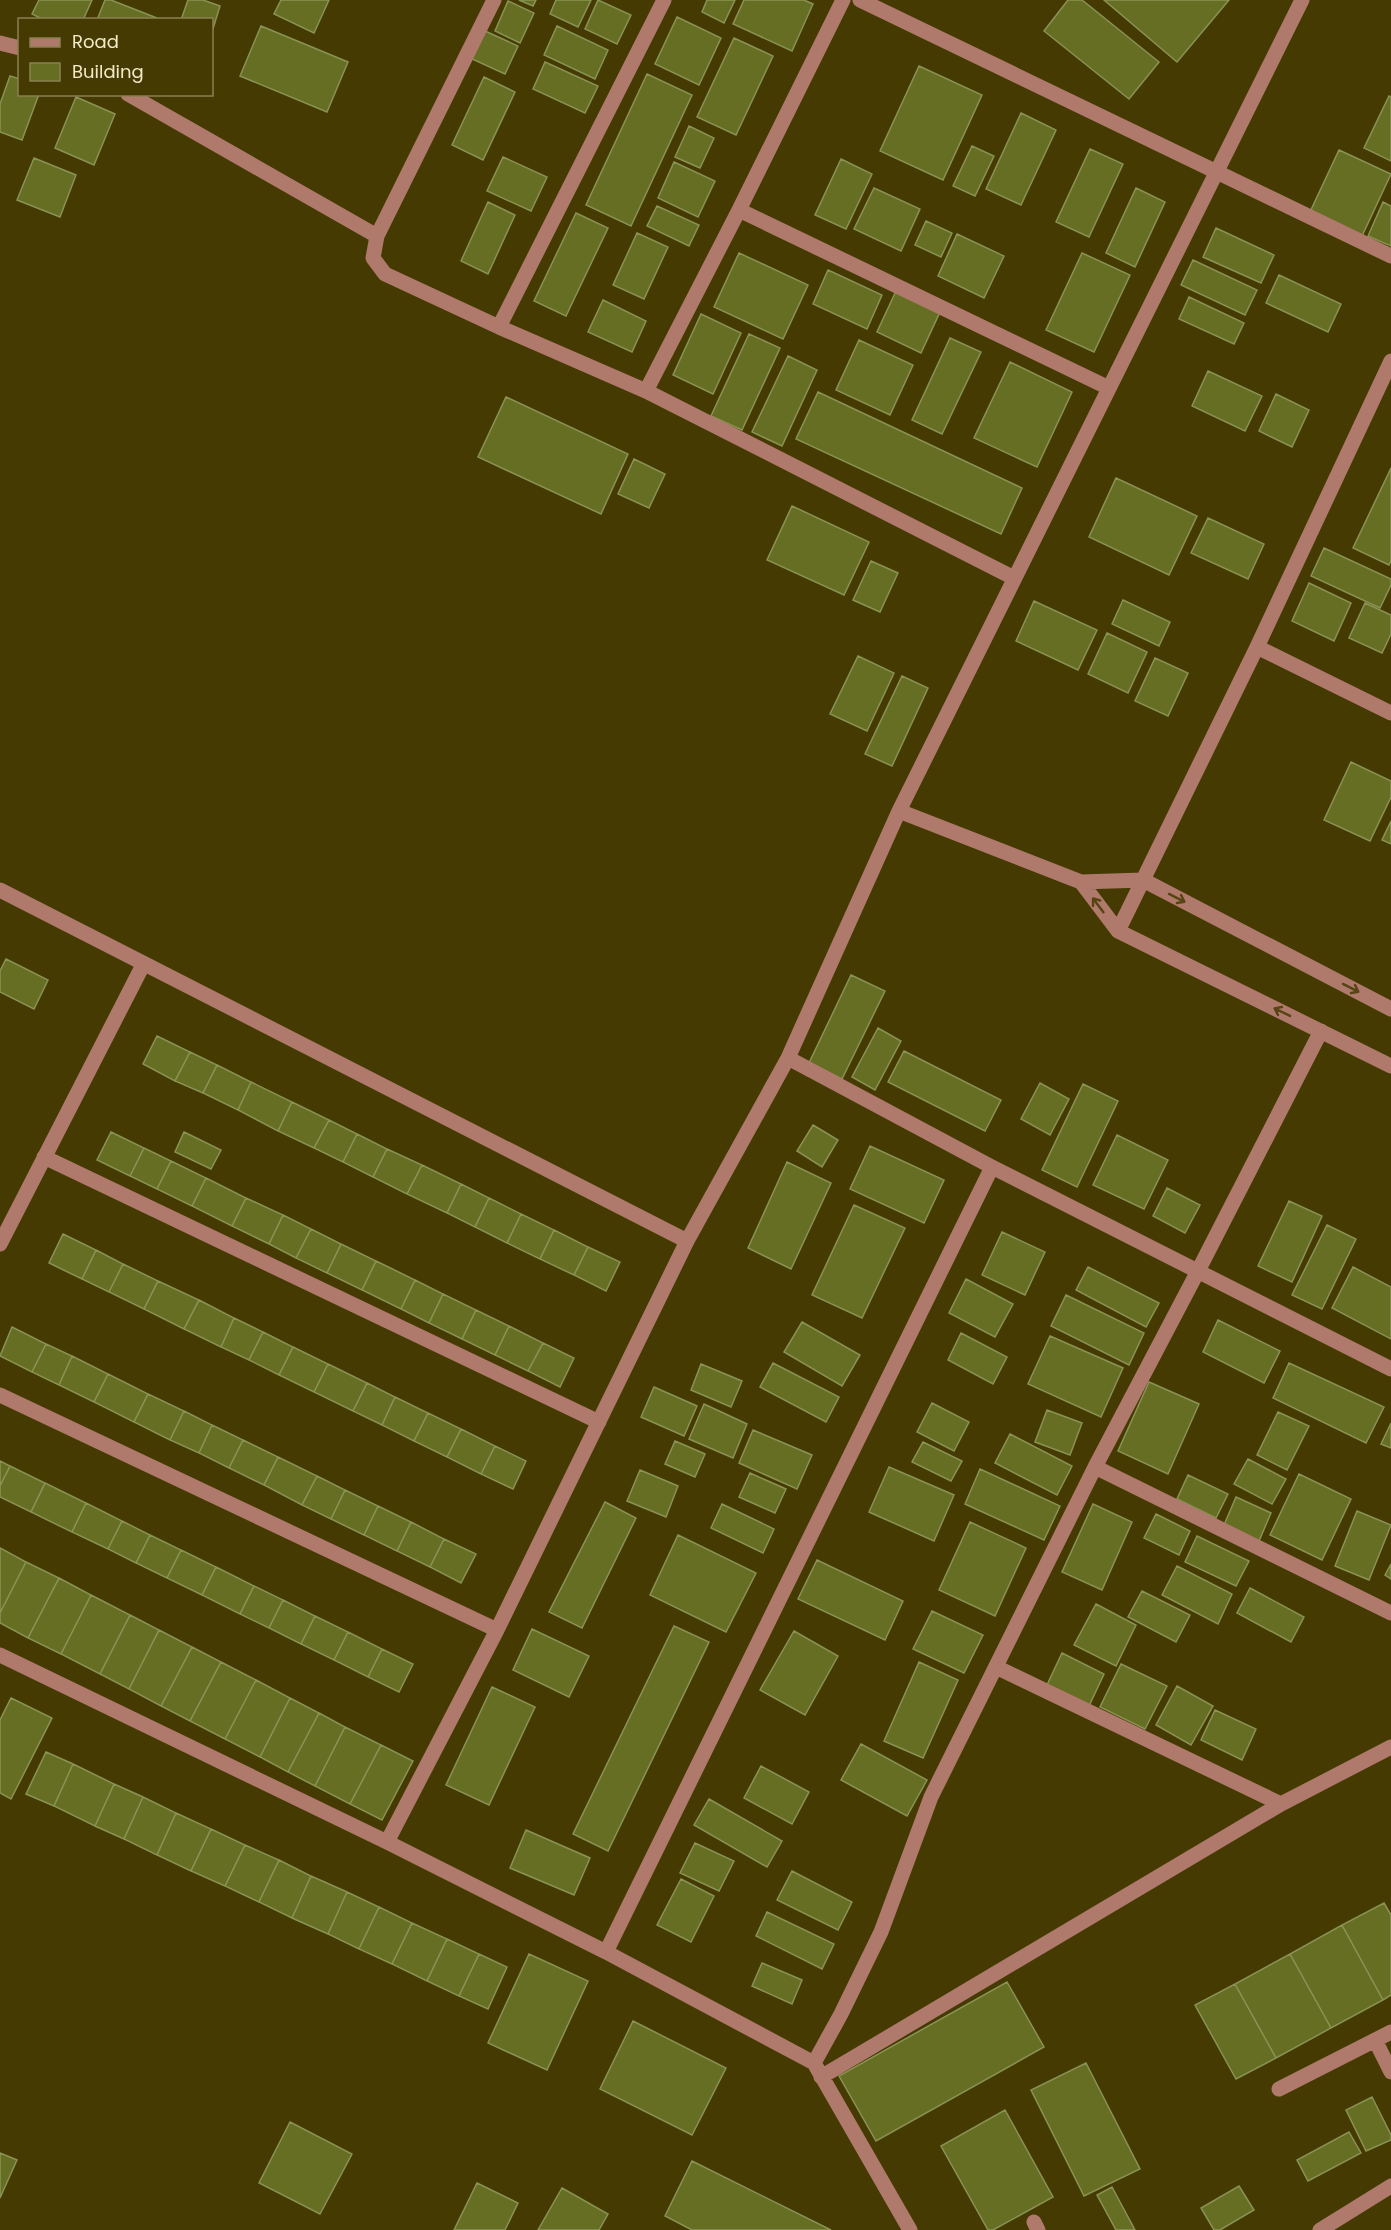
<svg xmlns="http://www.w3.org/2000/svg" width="1391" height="2230" font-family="Poppins,sans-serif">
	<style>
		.building { fill: #656e23; stroke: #899353; stroke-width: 1.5 }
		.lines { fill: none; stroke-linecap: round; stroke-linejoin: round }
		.minor { stroke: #af7a6b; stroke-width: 15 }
		.oneway { stroke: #564413 }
	</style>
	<rect width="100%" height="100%" fill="#463a03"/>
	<path class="building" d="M39 0H92L83 20H44L32 14Z
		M105 0H111L162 20H97Z
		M188 0H203L220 6 212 32V20H181Z
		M281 0H329L314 33 274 14Z
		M519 0H536L533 6Z
		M556 0H591L578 27 550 14Z
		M598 0 631 15 617 44 585 29Z
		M707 0H735L724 23 702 12Z
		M744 0H804L813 4 792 51 733 24Z
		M1068 0H1082L1159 62 1129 99 1044 31Z
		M1104 0H1229L1177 62Z
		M508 1 534 13 520 43 495 31Z
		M677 17 721 38 699 85 655 64Z
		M261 26 348 62 327 112 240 76Z
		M557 26 608 50 595 79 544 55Z
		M485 31 518 46 505 74 472 59Z
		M734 38 773 56 736 135 697 117Z
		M545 62 598 86 585 113 533 89Z
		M919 66 982 95 943 180 880 151Z
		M647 74 692 95 631 226 586 205Z
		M10 76 20 79V94H39L22 140 0 132V104Z
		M484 77 515 92 483 160 452 145Z
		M1389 96 1391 97V161L1364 148Z
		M76 97 115 114 94 165 55 148Z
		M1021 113 1056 130 1021 205 986 189Z
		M689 126 714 138 700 168 675 157Z
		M972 146 994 156 975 196 953 186Z
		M1090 149 1123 164 1089 237 1056 222Z
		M1339 150 1391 174 1362 236 1310 212Z
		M503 157 547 177 531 211 487 191Z
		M34 158 76 175 60 217 17 200Z
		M841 159 872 174 846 229 815 215Z
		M674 162 715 181 698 217 658 198Z
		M874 188 920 209 901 251 854 229Z
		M1136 188 1165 202 1135 267 1106 253Z
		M488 202 515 215 488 274 461 261Z
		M1383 202 1391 206V246L1368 236Z
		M657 206 699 225 689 246 647 226Z
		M576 213 608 228 566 316 534 301Z
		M926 221 952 233 941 257 915 245Z
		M1216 228 1274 255 1261 283 1203 257Z
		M637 233 668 247 644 299 613 285Z
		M957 234 1004 256 984 298 938 276Z
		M739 253 808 285 783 339 714 307Z
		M1082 253 1130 275 1094 352 1046 330Z
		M1193 260 1257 290 1245 315 1181 285Z
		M828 270 882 295 867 329 813 304Z
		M1279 275 1341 304 1328 332 1266 303Z
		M896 291 940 312 921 353 877 332Z
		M1189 297 1244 323 1234 344 1179 319Z
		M603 300 646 321 632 352 588 332Z
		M701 314 741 333 713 394 673 375Z
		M749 334 780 348 742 430 711 416Z
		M950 338 981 352 942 434 912 420Z
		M859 340 913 365 890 415 836 390Z
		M788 356 817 370 782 446 752 432Z
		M1010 362 1072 392 1037 467 974 438Z
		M1208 371 1262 396 1245 431 1192 406Z
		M818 392 1022 488 1001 534 796 439Z
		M1276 394 1309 410 1292 447 1259 431Z
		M506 397 628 454 601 514 478 457Z
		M634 459 665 474 649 508 618 494Z
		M1391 468V561L1389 565 1353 548Z
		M1116 478 1197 516 1169 575 1089 537Z
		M792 506 869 542 844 595 767 560Z
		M1208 518 1264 544 1248 579 1191 553Z
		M1324 548 1391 579V585L1380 608 1311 576Z
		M871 561 898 573 880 612 853 600Z
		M1309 583 1351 603 1334 641 1292 621Z
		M1123 600 1170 622 1159 646 1112 624Z
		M1034 601 1097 630 1078 670 1016 641Z
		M1365 603 1391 615V634L1382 653 1349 638Z
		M1107 633 1147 652 1128 693 1088 674Z
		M858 656 894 673 867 731 830 714Z
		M1155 658 1188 673 1168 716 1135 701Z
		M902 676 928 688 892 766 865 754Z
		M1351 762 1391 781V797L1370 841 1324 820Z
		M1391 821V844L1382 840Z
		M6 959 48 980 34 1009 0 992V971Z
		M851 975 885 991 842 1079 809 1063Z
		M878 1028 901 1041 875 1090 852 1077Z
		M157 1036 190 1052 175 1081 143 1064Z
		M904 1051 1001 1100 985 1131 888 1082Z
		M190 1052 217 1065 203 1093 175 1081Z
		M217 1065 251 1082 238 1110 203 1093Z
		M251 1082 292 1102 278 1131 238 1110Z
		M1040 1083 1069 1099 1050 1135 1021 1119Z
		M1083 1084 1118 1101 1077 1187 1042 1170Z
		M292 1102 329 1120 314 1148 278 1131Z
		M329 1120 357 1134 343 1162 314 1148Z
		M813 1125 838 1140 822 1167 797 1151Z
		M111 1132 144 1148 130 1176 97 1160Z
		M184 1132 221 1150 211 1169 175 1152Z
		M357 1134 387 1149 373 1177 343 1162Z
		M1117 1135 1168 1160 1144 1209 1093 1185Z
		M870 1146 944 1180 924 1223 850 1189Z
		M144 1148 171 1161 157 1189 130 1176Z
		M387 1149 422 1165 407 1194 373 1177Z
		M171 1161 206 1178 192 1206 157 1189Z
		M787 1162 831 1183 791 1269 748 1248Z
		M422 1165 461 1184 447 1213 407 1194Z
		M206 1178 246 1198 232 1226 192 1206Z
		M461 1184 489 1198 475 1227 447 1213Z
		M1167 1188 1200 1205 1185 1233 1153 1216Z
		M246 1198 283 1215 269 1244 232 1226Z
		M489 1198 521 1214 507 1243 475 1227Z
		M1289 1201 1322 1216 1292 1282 1258 1266Z
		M854 1205 905 1228 862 1318 812 1295Z
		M521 1214 554 1230 540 1259 507 1243Z
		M283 1215 311 1229 296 1258 269 1244Z
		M1327 1225 1356 1239 1322 1309 1292 1295Z
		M311 1229 341 1244 327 1273 296 1258Z
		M554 1230 588 1247 574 1275 540 1259Z
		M1002 1232 1045 1252 1025 1295 982 1275Z
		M63 1234 96 1250 82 1279 49 1263Z
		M341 1244 376 1261 362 1290 327 1273Z
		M588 1247 620 1262 606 1291 574 1275Z
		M96 1250 123 1264 109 1292 82 1279Z
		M376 1261 415 1280 401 1309 362 1290Z
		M123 1264 158 1281 144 1309 109 1292Z
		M1088 1267 1159 1303 1146 1327 1076 1290Z
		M1353 1267 1391 1287V1339L1332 1308Z
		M966 1279 1013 1304 995 1337 949 1313Z
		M415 1280 443 1294 429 1323 401 1309Z
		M158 1281 199 1300 184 1329 144 1309Z
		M443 1294 476 1310 462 1339 429 1323Z
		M1066 1295 1144 1333 1129 1365 1051 1326Z
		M199 1300 234 1318 221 1347 184 1329Z
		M476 1310 509 1326 495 1355 462 1339Z
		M234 1318 263 1332 249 1360 221 1347Z
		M1218 1320 1280 1351 1264 1383 1203 1352Z
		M802 1322 860 1355 842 1386 784 1352Z
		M509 1326 543 1343 528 1371 495 1355Z
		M12 1327 46 1344 32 1372 0 1356Z
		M263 1332 293 1347 279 1375 249 1360Z
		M961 1333 1007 1357 993 1384 948 1360Z
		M1050 1336 1123 1368 1101 1417 1028 1384Z
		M543 1343 574 1358 560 1387 528 1371Z
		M46 1344 72 1356 59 1385 32 1372Z
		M293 1347 328 1364 314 1392 279 1375Z
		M72 1356 108 1374 94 1402 59 1385Z
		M773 1363 839 1397 826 1422 760 1387Z
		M1289 1363 1384 1407 1366 1443 1273 1398Z
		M328 1364 367 1383 353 1411 314 1392Z
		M701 1364 742 1381 731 1407 691 1390Z
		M108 1374 148 1394 134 1422 94 1402Z
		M1149 1382 1199 1404 1168 1474 1118 1451Z
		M367 1383 395 1397 382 1425 353 1411Z
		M654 1387 697 1406 684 1436 641 1417Z
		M148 1394 184 1411 170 1440 134 1422Z
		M395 1397 428 1413 414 1441 382 1425Z
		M932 1403 969 1422 954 1451 917 1432Z
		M704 1404 747 1424 733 1458 689 1439Z
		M1047 1410 1082 1423 1070 1455 1035 1442Z
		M184 1411 212 1425 199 1453 170 1440Z
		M1278 1412 1309 1426 1287 1470 1257 1455Z
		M428 1413 461 1429 447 1457 414 1441Z
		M1391 1423V1448L1381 1444Z
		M212 1425 243 1440 229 1468 199 1453Z
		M461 1429 495 1446 481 1474 447 1457Z
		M753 1430 812 1455 797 1489 739 1463Z
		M1010 1434 1072 1466 1057 1495 995 1463Z
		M243 1440 278 1457 264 1485 229 1468Z
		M675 1441 705 1454 695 1477 665 1464Z
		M923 1442 962 1461 951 1481 912 1462Z
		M495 1446 526 1461 513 1489 481 1474Z
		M278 1457 317 1476 302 1505 264 1485Z
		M1248 1459 1286 1479 1272 1504 1234 1484Z
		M0 1461 10 1466 0 1486Z
		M10 1466 45 1483 31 1512 0 1497V1486Z
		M889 1467 954 1495 934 1541 869 1512Z
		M980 1469 1060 1506 1044 1540 965 1504Z
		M640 1470 678 1486 666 1517 627 1501Z
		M750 1473 786 1489 775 1513 739 1497Z
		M1299 1474 1351 1499 1322 1560 1270 1535Z
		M1188 1475 1228 1494 1216 1518 1177 1499Z
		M317 1476 345 1490 331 1519 302 1505Z
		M45 1483 86 1503 72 1532 31 1512Z
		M345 1490 378 1506 364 1535 331 1519Z
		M1236 1497 1271 1513 1259 1541 1224 1525Z
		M605 1502 636 1518 582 1628 549 1612Z
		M86 1503 122 1521 108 1549 72 1532Z
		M722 1504 774 1529 763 1553 711 1528Z
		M1093 1504 1132 1522 1102 1590 1062 1572Z
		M378 1506 411 1522 397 1551 364 1535Z
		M1357 1511 1391 1525 1369 1580 1335 1566Z
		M1156 1514 1190 1531 1179 1555 1144 1538Z
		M122 1521 150 1535 136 1563 108 1549Z
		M411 1522 444 1539 430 1567 397 1551Z
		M970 1522 1026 1548 995 1616 939 1590Z
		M150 1535 181 1550 167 1578 136 1563Z
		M678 1535 756 1573 726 1632 650 1595Z
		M1197 1536 1249 1561 1236 1586 1185 1562Z
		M444 1539 476 1554 461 1583 430 1567Z
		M0 1548 26 1562 0 1613Z
		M181 1550 216 1567 202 1595 167 1578Z
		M817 1560 903 1601 885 1640 798 1599Z
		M26 1562 59 1578 28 1638 0 1623V1613Z
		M1391 1564V1579L1385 1575Z
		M1177 1566 1232 1594 1218 1624 1162 1595Z
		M216 1567 254 1586 240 1614 202 1595Z
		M59 1578 91 1595 61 1654 28 1638Z
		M254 1586 283 1600 269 1628 240 1614Z
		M1250 1588 1304 1617 1291 1642 1237 1613Z
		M1142 1591 1190 1615 1176 1642 1128 1617Z
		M91 1595 130 1615 100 1674 61 1654Z
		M283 1600 315 1616 301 1644 269 1628Z
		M1096 1604 1136 1625 1116 1666 1074 1645Z
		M932 1611 983 1635 964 1673 913 1649Z
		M130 1615 159 1630 129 1689 100 1674Z
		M315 1616 348 1632 334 1660 301 1644Z
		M674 1626 709 1642 608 1851 573 1834Z
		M532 1629 589 1656 569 1697 513 1670Z
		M159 1630 192 1647 161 1706 129 1689Z
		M794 1631 838 1656 805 1715 760 1690Z
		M348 1632 382 1649 368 1677 334 1660Z
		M192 1647 221 1662 190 1721 161 1706Z
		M382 1649 413 1664 399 1692 368 1677Z
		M1062 1653 1104 1674 1089 1706 1047 1685Z
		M221 1662 256 1680 225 1739 190 1721Z
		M919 1662 958 1680 923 1758 884 1741Z
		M1121 1664 1167 1686 1145 1729 1100 1707Z
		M256 1680 290 1698 260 1757 225 1739Z
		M1177 1686 1213 1706 1191 1745 1156 1725Z
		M492 1687 535 1707 489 1805 446 1785Z
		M11 1698 52 1718 11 1799 0 1793V1720Z
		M290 1698 319 1713 288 1772 260 1757Z
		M1215 1710 1256 1729 1242 1760 1201 1740Z
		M319 1713 345 1727 315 1786 288 1772Z
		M345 1727 381 1745 350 1804 315 1786Z
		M861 1744 927 1780 907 1816 841 1780Z
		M381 1745 413 1761 382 1820 350 1804Z
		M46 1752 73 1764 54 1806 26 1794Z
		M73 1764 114 1784 95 1826 54 1806Z
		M761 1766 809 1792 792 1824 744 1798Z
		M114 1784 143 1797 124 1839 95 1826Z
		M143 1797 176 1813 157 1855 124 1839Z
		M709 1799 782 1841 767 1867 694 1825Z
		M176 1813 211 1829 191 1871 157 1855Z
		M211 1829 245 1845 225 1886 191 1871Z
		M526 1830 590 1858 574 1895 510 1868Z
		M695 1843 734 1861 719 1891 680 1873Z
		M245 1845 279 1860 259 1902 225 1886Z
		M279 1860 311 1876 292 1918 259 1902Z
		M792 1871 852 1902 838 1930 777 1900Z
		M311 1876 347 1892 328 1934 292 1918Z
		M681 1879 714 1896 691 1942 657 1925Z
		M347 1892 379 1907 359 1949 328 1934Z
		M1384 1903 1391 1915V1995L1383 2000 1342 1925Z
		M379 1907 412 1923 392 1964 359 1949Z
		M767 1912 834 1944 822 1969 756 1936Z
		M412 1923 447 1939 427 1981 392 1964Z
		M1342 1925 1383 2000 1331 2028 1290 1954Z
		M447 1939 479 1954 459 1996 427 1981Z
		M479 1954 507 1967 488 2009 459 1996Z
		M529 1954 588 1981 547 2070 488 2043Z
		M1290 1954 1331 2028 1276 2058 1235 1984Z
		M762 1963 802 1980 792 2004 752 1986Z
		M1007 1982 1044 2047 876 2141 839 2076Z
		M1235 1984 1276 2058 1236 2079 1195 2005Z
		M633 2021 726 2068 692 2135 600 2089Z
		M1086 2063 1140 2169 1084 2196 1031 2090Z
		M1372 2097 1391 2135V2140L1366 2151 1346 2110Z
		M1005 2110 1053 2197 993 2230H988L941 2146Z
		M290 2122 352 2154 320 2214 259 2183Z
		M1349 2132 1361 2153 1308 2181 1297 2160Z
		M0 2153 17 2160 0 2198Z
		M692 2161 831 2230H692L665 2216Z
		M477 2183 518 2203 505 2230H454Z
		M1239 2186 1254 2210 1220 2230H1214L1201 2208Z
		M1112 2187 1135 2230H1116L1097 2195Z
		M562 2188 608 2214 599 2230H538Z"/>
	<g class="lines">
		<path class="minor" d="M494 0 377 236 373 258 385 274 499 327 646 391 1014 578
			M860 0 1391 256
			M0 43 20 48
			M128 94 377 236
			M739 210 1109 388
			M499 327 664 0
			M646 391 739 210 843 0
			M1257 647 1391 713
			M899 811 1081 882 1143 880 1391 1009
			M1081 882 1118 931 1391 1066
			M0 890 687 1241
			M1118 931 1257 647 1391 361
			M788 1058 992 1167 1391 1369
			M44 1157 599 1422
			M0 1244 143 965
			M0 1395 497 1630
			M1095 1467 1391 1613
			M0 1655 387 1842 606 1952 814 2063 910 2230
			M996 1667 1281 1804
			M387 1842 497 1630 687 1241 788 1058 899 811 1302 0
			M606 1952 992 1167
			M1375 2040 1391 2072
			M814 2063 841 2014 881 1932 931 1797 1095 1467 1198 1271 1321 1031
			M821 2077 1281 1804 1391 1747
			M1279 2089 1391 2032
			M1034 2222 1038 2230
			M1320 2230 1391 2186"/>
	</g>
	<defs><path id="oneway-shaft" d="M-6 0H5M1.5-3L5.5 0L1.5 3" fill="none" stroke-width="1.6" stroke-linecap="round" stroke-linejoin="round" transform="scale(1.5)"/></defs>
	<g class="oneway">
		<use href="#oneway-shaft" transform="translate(1177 898) rotate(27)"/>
		<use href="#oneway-shaft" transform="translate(1098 905) rotate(-127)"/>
		<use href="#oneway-shaft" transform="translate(1351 988) rotate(27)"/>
		<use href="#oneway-shaft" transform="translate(1282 1012) rotate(-154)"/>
	</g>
	<rect x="18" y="18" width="195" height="78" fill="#463a03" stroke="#8a8052" stroke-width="1.5"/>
	<rect x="30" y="38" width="30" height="9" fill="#af7a6b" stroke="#8a8052" stroke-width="1.5"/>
	<text x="72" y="48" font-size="18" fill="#f1eac9">Road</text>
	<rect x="30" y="63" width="30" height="18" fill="#656e23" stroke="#8a8052" stroke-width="1.5"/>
	<text x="72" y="78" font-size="18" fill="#f1eac9">Building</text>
</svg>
